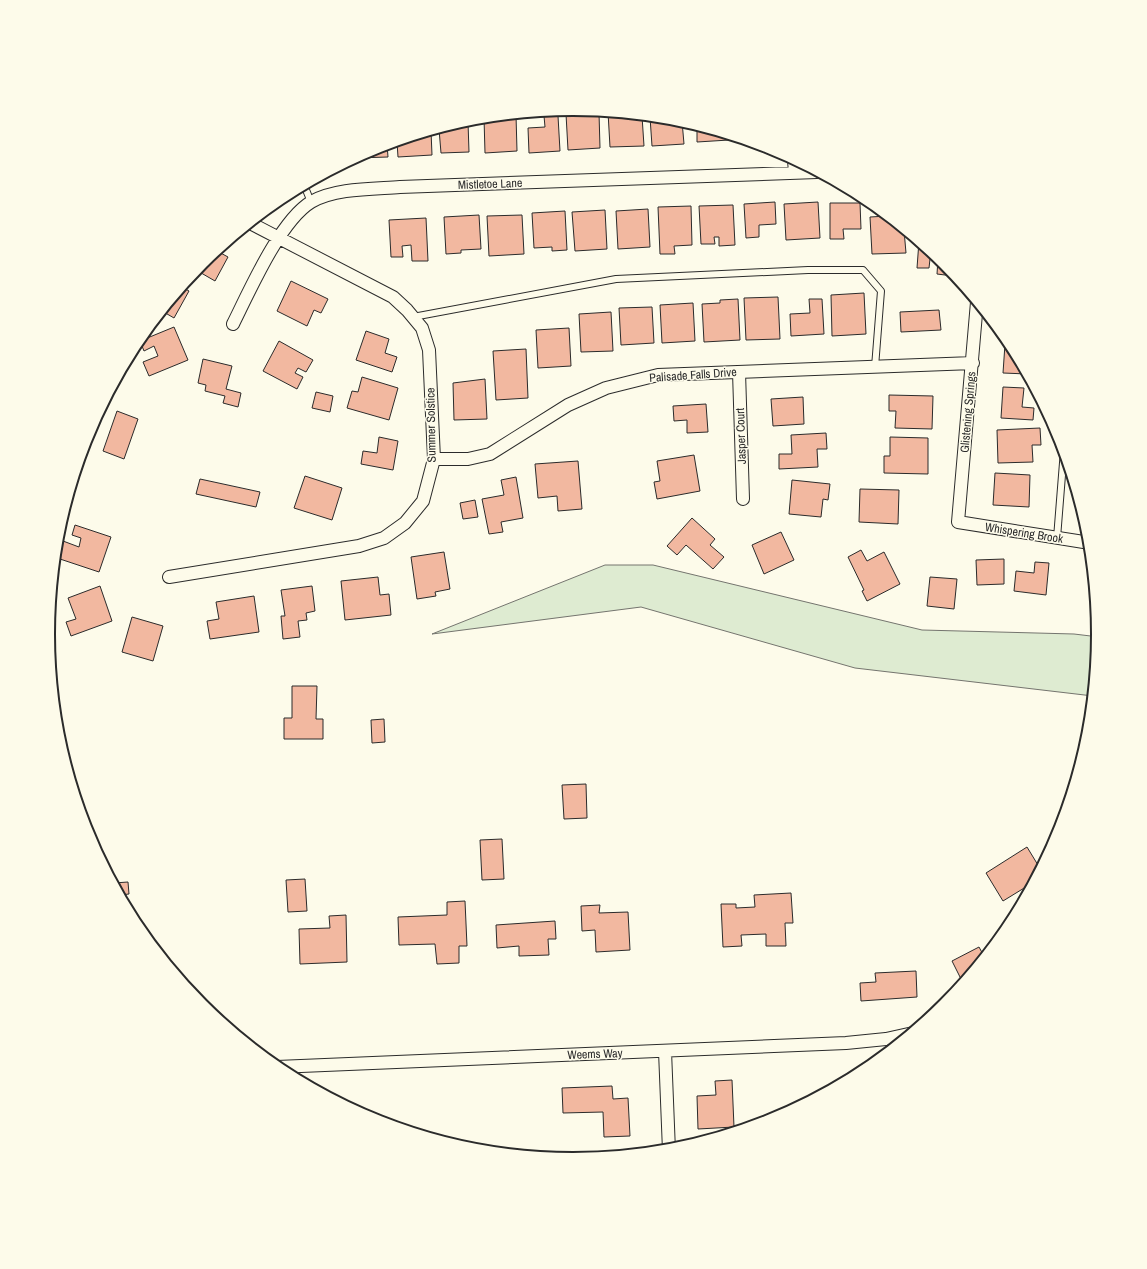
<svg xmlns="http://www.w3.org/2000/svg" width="1147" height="1269" font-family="'Archivo Narrow',sans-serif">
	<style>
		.green { fill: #deebd1; stroke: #74746e }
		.building { fill: #f2b8a0; stroke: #2b2b2b }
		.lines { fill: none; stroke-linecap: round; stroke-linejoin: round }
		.lane-casing { stroke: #2b2b2b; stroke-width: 8 }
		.street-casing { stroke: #2b2b2b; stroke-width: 14 }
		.lane { stroke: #fdfbea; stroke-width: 6 }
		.street { stroke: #fdfbea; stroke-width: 12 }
		.labels { text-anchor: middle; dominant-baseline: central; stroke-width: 3; stroke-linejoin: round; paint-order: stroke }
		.street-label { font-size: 12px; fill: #2b2b2b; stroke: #fdfbea }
		.rim { fill: none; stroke: #2b2b2b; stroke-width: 2 }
	</style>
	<rect width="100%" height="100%" fill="#fdfbea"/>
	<path class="green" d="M605 565H653L922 630 1074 634 1099 637 1093 696 855 668 641 607 432 634Z"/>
	<path class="building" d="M608 112 642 116 644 146 610 147Z
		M582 113V114L599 113 600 148 568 150 566 114Z
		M516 115 517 151 485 153 484 118Z
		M544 116H558L560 151 529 153 528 128 545 127Z
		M650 117 682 121 684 144 652 146Z
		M461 122H468L469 152 441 153 439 129Z
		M697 125 729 135V140L697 142Z
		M431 131 432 155 398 157 397 142Z
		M737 138 750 142H737Z
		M387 144 388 157 355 158 373 149Z
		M775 202 776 224 759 225V237L746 238 744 204Z
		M818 202 820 238 786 240 784 204Z
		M830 203H860L861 229H843L844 239H830Z
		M733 205 735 245 719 246V237H714L715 244H701L699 206Z
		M691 206 692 245 674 246 675 254H660L658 207Z
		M648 209 650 247 618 249 616 211Z
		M605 210 607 249 575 251 572 212Z
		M565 211 567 250 552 251V247L534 248 532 213Z
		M479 215 481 249 461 250V253L446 254 444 217Z
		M522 215 524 254 489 256 487 216Z
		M887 216 904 230 906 253 872 254 870 217Z
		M426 218 428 261H412L411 245 402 246 403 257H391L389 220Z
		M919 241 945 263 953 273V276L937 274 938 259H930L929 268H917Z
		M217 251 228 257 215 281 196 270Z
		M291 281 328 299 321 313 314 310 307 326 277 311Z
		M182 287 189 291 174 318 162 311Z
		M864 293 866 334 832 336 831 295Z
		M778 297 780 339 746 340 744 298Z
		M738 299 740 340 704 342 702 304 720 303V300Z
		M809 299H822L824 334 791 336 790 314 810 313Z
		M693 303 695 341 662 343 660 305Z
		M652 307 654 343 621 345 619 308Z
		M939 310 941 330 901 332 900 312Z
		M611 312 613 351 581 352 579 314Z
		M174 327 188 360 149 376 143 362 158 356 154 346 144 351 140 341Z
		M569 328 571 366 538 368 536 330Z
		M366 331 389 339 385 353 397 357 392 372 356 360Z
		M279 341 313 360 306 372 298 368 295 373 303 377 297 389 263 371Z
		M1005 344H1011L1027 374 1003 373Z
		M526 349 528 398 496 400 493 351Z
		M203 359 232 366 226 389 241 393 238 407 223 403 225 396 205 391 206 385 198 383Z
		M362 377 398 388 389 420 347 408 352 391 358 392Z
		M485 379 487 419 454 420 453 383Z
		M1003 387 1024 388 1022 407 1034 408 1033 420 1001 418Z
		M316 392 333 396 330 412 312 408Z
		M889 395 933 396 932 429 895 428 896 411H889Z
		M803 397 804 424 773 426 771 399Z
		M706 404 708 432 687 433V420L674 421 673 406Z
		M117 411 138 419 124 459 103 451Z
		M1040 428 1041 445H1032L1033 462 998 463 997 430Z
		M826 433 827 449H817L818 467 779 469V454H792L791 435Z
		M379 437 398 441 393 470 361 464 363 451 377 453Z
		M890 437 928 438V474L884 473V456H890Z
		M694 455 700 491 657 499 654 482 660 481 657 461Z
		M578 461 582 509 558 511 557 496 538 498 535 464Z
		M995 473 1030 475 1029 507 993 505Z
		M305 476 342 488 332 520 294 508Z
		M516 477 523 518 501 522 503 532 489 534 482 499 504 495 501 480Z
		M200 479 260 492 256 507 196 494Z
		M792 480 830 484 828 500 823 499 821 517 789 514Z
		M860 489 899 490 898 524 859 522Z
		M475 500 478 517 463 519 460 503Z
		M692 518 715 539 710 545 724 557 713 569 686 545 677 555 667 546Z
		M75 525 111 537 99 572 57 558 63 541 79 547 81 538 72 535Z
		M781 532 794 560 764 574 752 545Z
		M861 550 867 561 884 552 900 584 867 601 862 591 864 590 848 557Z
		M444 552 450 589 435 592 436 596 417 599 411 557Z
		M1004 559V584L977 585 976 560Z
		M1035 562 1049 563 1046 595 1014 591 1016 571 1034 573Z
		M378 577 380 595 389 594 391 615 345 620 341 581Z
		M930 577 957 579 954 609 927 606Z
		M100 586 112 621 71 636 66 622 76 619 68 598Z
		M312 586 315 611 306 613 307 620 298 621 300 637 283 639 281 616H285L281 590Z
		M254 596 259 632 210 639 207 621 219 619 216 602Z
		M132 617 163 626 153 661 122 652Z
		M292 686H317L316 719H323V739H284V718H292Z
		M384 719 385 742 372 743 371 720Z
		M586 784 587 818 564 819 562 785Z
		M502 839 504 879 482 880 480 840Z
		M1027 847 1041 870 1034 882 1003 901 986 873Z
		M305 879 307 911 288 912 286 880Z
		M128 882 129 894 120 895 114 883Z
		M791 893 793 923H785L786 946H766V934L741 935 742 946 723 947 721 904H736V908L755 907 754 895Z
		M465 901 467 946H459V963L437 964 435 944 399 945 398 917 447 915V902Z
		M600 905 599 913 628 912 630 950 596 952 595 930 582 931 581 906Z
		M346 915 347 962 300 964 299 929 330 928 329 916Z
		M555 921 556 939H548L549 955 519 956V946L497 948 496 925Z
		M979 947 985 958 963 983 952 961Z
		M916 971 917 997 861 1001 860 983 876 982 875 973Z
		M732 1080 734 1127 698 1129 697 1096 716 1095 715 1081Z
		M612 1086 613 1099 628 1098 630 1136 604 1137 603 1112 563 1113 562 1088Z"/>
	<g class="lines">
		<g class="lane-casing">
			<path id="lane" d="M304 185 311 202
				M413 317 616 279 808 270H863L881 291 875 367
				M1057 538 1064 450"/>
		</g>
		<g class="street-casing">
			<path id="street" d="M794 160 795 173
				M977 302 958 522 1090 543
				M233 324C250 290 280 221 311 202 335 188 373 189 400 187L817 172
				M739 372 743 499
				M434 459H468L490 454 568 405 606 388 658 375 973 363
				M169 577 359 546 384 538 405 523 423 501 434 459 429 350 422 328 407 310 393 297 250 223
				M665 1051 669 1151
				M277 1067 846 1043 886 1039 913 1033"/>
		</g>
		<use href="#lane" class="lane"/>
		<use href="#street" class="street"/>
	</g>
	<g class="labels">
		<g class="street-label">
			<text transform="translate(490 184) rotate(-2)">Mistletoe Lane</text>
			<text transform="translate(693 375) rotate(-4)">Palisade Falls Drive</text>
			<text transform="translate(968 412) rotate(-85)">Glistening Springs</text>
			<text transform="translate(431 425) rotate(-91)">Summer Solstice</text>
			<text transform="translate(741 436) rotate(-92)">Jasper Court</text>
			<text transform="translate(1024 533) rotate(9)">Whispering Brook</text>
			<text transform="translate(595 1054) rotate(-2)">Weems Way</text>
		</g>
	</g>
	<path d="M0 0H1147V1269H0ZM55 634a518 518 0 1 1 1036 0a518 518 0 1 1-1036 0Z" fill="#fdfbea" fill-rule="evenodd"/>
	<path class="rim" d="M55 634a518 518 0 1 1 1036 0a518 518 0 1 1-1036 0Z"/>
</svg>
